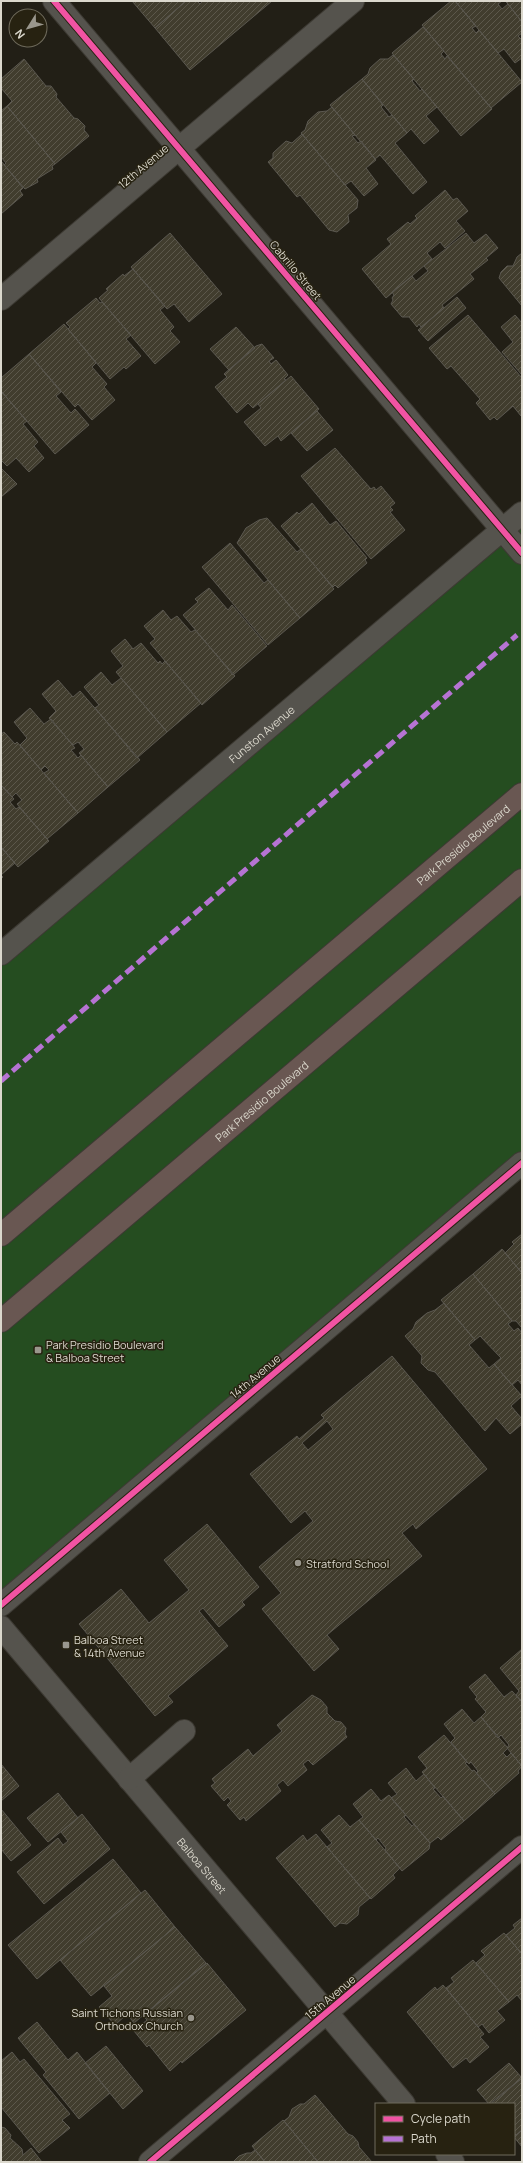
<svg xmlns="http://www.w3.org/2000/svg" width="523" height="2163" font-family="Manrope,sans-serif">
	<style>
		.park { fill: #254d20 }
		.building { fill: url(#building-hatch); stroke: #5b5850; fill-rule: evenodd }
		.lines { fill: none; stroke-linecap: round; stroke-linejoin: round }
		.minor-casing { stroke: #3d3a33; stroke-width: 24 }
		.highway-casing { stroke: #3d3a33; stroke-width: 24 }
		.minor { stroke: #55534d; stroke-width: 22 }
		.highway { stroke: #695752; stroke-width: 22 }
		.quiet { stroke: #b673d3; stroke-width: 5; stroke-dasharray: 10 5; stroke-linecap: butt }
		.cycleway-casing { stroke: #272211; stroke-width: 8 }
		.cycleway { stroke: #f153a3; stroke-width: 6 }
		.poi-dot { fill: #9a978d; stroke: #272211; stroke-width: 1.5 }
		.labels { text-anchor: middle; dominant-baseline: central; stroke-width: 3; stroke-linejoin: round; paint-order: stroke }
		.street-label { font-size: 11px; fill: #dbd8cd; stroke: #272211 }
		.poi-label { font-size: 11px; fill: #dbd8cd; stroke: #272211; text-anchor: start }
	</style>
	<defs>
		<pattern id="building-hatch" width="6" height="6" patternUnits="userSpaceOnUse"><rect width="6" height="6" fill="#413d2e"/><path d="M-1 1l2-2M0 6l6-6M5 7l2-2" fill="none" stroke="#5c584b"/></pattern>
	</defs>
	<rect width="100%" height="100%" fill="#221f16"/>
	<path class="park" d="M522 513V1163L1 1605V954Z"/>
	<path class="building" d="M132 1H186L155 28Z
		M186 1H197L200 4 203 1H272L190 70 155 28Z
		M451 1H455L476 26 472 28 476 33 479 30 522 82 491 108 422 25Z
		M455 1H502L498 4 502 9 508 4 522 22V33L518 36 522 40V58L515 63 504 49 498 53Z
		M505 1H522V22L508 4Z
		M423 27 444 51 441 54 445 59 447 56 492 109 461 136 392 53Z
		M393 55 414 79 412 81 420 91 422 89 437 107 426 116 439 131 424 144 411 129 407 133 362 79 368 74 370 68 380 59H388Z
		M24 59 46 86H51L57 94 56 97 74 118 78 119 85 126 84 130 89 136 55 164 7 106 12 101 1 88V79Z
		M362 79 383 105 381 107 389 117 392 115 407 133 395 143 427 182 413 194 380 155 375 159 330 105Z
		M7 106 55 164 52 166 53 169 37 179 38 182 25 189 4 165 6 163 1 157V111Z
		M332 107 355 135 352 136 358 143 361 141 376 160 366 168 378 184 364 196 351 181 345 185 301 133 305 130 308 121 318 112 327 111Z
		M302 134 358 200 357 208 348 215 349 222 337 232 329 230 300 195 297 197 268 162 273 158V153L286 141 292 143Z
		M2 162 23 188 20 191 23 195 1 214Z
		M445 190 453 200 457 198 468 211 456 221 465 231 445 248 440 242 427 253 432 259 386 298 362 269 391 244 387 239 408 222 410 224 417 218 415 216Z
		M170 233 222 294 189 322 174 304 167 309 131 267Z
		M466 233 474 243 486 234 498 248 486 258 488 260 470 274 474 279 442 305 444 308 421 327 419 324 417 327 409 317H402L391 304 393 300 392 298 394 295 392 292 412 276 416 281 428 271 424 266Z
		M522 253V306L499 278 501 272 507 266H513L517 257Z
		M133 269 165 306 160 310 174 327 170 331 180 342 155 364 99 298 108 290 106 289 123 274 124 276Z
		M457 297 466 308 428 341 418 330Z
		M96 298 100 303 102 302 131 335 126 339 141 356 126 369 124 367 110 379 68 329 70 327 66 323Z
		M468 315 522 378 521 416 513 406 497 420 494 417 490 420 476 403 480 399 451 366 447 369 429 348Z
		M515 315 522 323V375L502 352 513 342 501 327Z
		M64 324 96 363 92 367 107 384 104 387 115 400 92 420 78 404 75 407 29 354Z
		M236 327 255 348 229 370 210 349Z
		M262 344 274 358 269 361 271 364 276 360 288 375 284 379 286 380 253 408 248 403 237 413 215 387 227 377 224 374 256 346Z
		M29 354 61 392 56 396 71 413 75 409 89 425 55 454 1 391V378Z
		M291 376 319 409 281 441 278 436 265 446 244 422 261 408 258 404Z
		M1 391 27 421 23 424 38 442 34 446 44 458 29 472 16 458 7 466 1 460Z
		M317 411 333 430 307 451 291 433Z
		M335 448 371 489 374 487 376 490 381 486 395 503 390 507 393 510 390 512 405 530 371 559 301 476Z
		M1 468 17 484 1 497Z
		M312 503 330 525 336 521 367 558 365 560 367 563 338 588 335 585 333 587 281 526 297 512 299 514Z
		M267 518 297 552 301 549 334 589 300 618 237 543 246 528 259 520Z
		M230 543 264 583 268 580 300 618 268 645 202 567Z
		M209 588 228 610 232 605 267 646 233 675 183 615 198 602 195 599Z
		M163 610 171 620 177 616 191 632 195 630 235 676 202 705 150 643 155 639 144 626Z
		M125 639 133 649 141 643 158 663 160 661 162 664 165 661 201 703 167 732 116 672 123 666 111 651Z
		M101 672 112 685 121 678 167 732 137 758 95 708 99 705 84 687Z
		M58 680 73 697 80 691 140 760 108 787 79 753 84 749 78 742 73 745 49 718 56 711 42 694Z
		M30 708 44 724 51 719 75 748 71 750 78 758 81 755 108 787 78 813 44 773 49 770 45 766 41 770 20 745 27 738 14 722Z
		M4 732 15 744 17 742 78 813 47 839 17 804 22 800 16 793 12 797 1 785V734Z
		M1 785 14 799 10 802 16 809 19 807 49 841 18 867 1 847Z
		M1 847 15 863 1 875 3 877 1 879Z
		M522 1234V1273L505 1253 514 1244 512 1242Z
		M502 1249 522 1273V1328L516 1321H512L473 1274Z
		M473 1274 512 1321 508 1324 514 1331 518 1328 522 1333V1385L518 1380 512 1385 494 1364 501 1358 480 1336 475 1340 441 1300Z
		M444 1303 475 1340 469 1345 489 1368 494 1364 522 1396 511 1406 522 1419V1424L510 1434 496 1418 485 1431 435 1372 428 1370 421 1363 422 1356 405 1336 413 1329 416 1322 427 1313 435 1310Z
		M392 1356 487 1469 416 1529 413 1524 402 1533 422 1556 327 1635 339 1649 314 1671 262 1609 281 1593 259 1567 313 1521 305 1511 291 1523 250 1474 297 1436 299 1439 324 1418 321 1415ZM327 1421 333 1429 308 1450 302 1443Z
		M207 1524 259 1587 242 1602 245 1605 219 1627 203 1608 199 1611 228 1646 168 1696 173 1702 155 1716 79 1624 121 1589 149 1623 189 1590 164 1560Z
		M522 1649V1702L516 1695 519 1691 500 1668Z
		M485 1674 504 1697 512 1691 522 1702V1766L507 1748 509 1745 501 1735 498 1738 481 1717 486 1712 475 1699 477 1697 469 1687Z
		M312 1695 321 1700 327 1707V1713L335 1721 341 1722 346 1728 345 1734 347 1737 313 1765 308 1760 303 1764 307 1770 288 1786 283 1780 277 1785 281 1791 246 1821 244 1817 240 1820 227 1805 231 1801 228 1797 224 1801 211 1786 215 1783 212 1779 248 1749 253 1756 282 1731 277 1725Z
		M462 1709 474 1723 481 1717 508 1748 503 1753 507 1757 511 1753 522 1766 518 1771 519 1773 495 1794 476 1773 478 1771 471 1762 469 1764 467 1762 451 1742 455 1738 444 1724Z
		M444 1735 467 1762 465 1763 472 1771 474 1770 495 1794 464 1821 422 1772 427 1768 418 1757Z
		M1 1764 19 1786 1 1801Z
		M406 1768 416 1781 424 1774 435 1788 433 1789 441 1798 443 1796 464 1821 441 1840 438 1837 430 1843 391 1798 397 1794 388 1783Z
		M371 1789 381 1801 389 1795 406 1815 404 1817 412 1826 414 1824 430 1843 429 1849 402 1871 385 1850 386 1848 378 1838 376 1840 359 1820 363 1817 353 1804Z
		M58 1793 78 1818 48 1842 27 1818Z
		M1 1809 31 1845 11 1861 1 1849Z
		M82 1814 110 1849 44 1904 17 1872 58 1838 63 1845 68 1841 61 1832Z
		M339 1815 350 1827 359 1820 400 1868 393 1875 395 1878 371 1899 327 1847 332 1843 321 1830Z
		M316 1834 370 1898 359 1907 358 1915 347 1924 340 1923 335 1927 276 1858 303 1835 307 1841Z
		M113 1859 141 1893 37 1979 8 1945Z
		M145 1890 175 1927 91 1996 60 1960Z
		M522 1918V1954L506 1935 515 1928 513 1925Z
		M175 1927 206 1963 134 2023 127 2014 115 2025 99 2007 112 1996 104 1986Z
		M504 1933 522 1954V2001L517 1995 509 2002 476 1963 485 1955 481 1951Z
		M473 1960 509 2002 497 2011 505 2020 489 2033 482 2024 478 2027 446 1988 454 1982 451 1978Z
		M207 1963 246 2010 182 2063 181 2061 170 2071 149 2045 147 2047 134 2031 147 2020 143 2016Z
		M443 1985 484 2034 480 2037 489 2047 470 2063 466 2058 453 2068 407 2012 435 1987 437 1990Z
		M37 2022 68 2060 77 2052 110 2093 79 2119 43 2075 46 2072 18 2038Z
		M106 2046 143 2091 123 2109 85 2063Z
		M12 2052 20 2062 24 2059 70 2114 62 2120 70 2128 39 2153 1 2107V2061Z
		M509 2063 522 2078 489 2104 477 2090Z
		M522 2078V2130L516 2135 514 2133V2104H491Z
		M315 2095 348 2134 353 2136 358 2142 359 2147 372 2162H318L284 2121 289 2117 292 2109 300 2104H304Z
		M283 2120 284 2121 318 2162H265L252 2146Z
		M1 2127 5 2128 11 2135 10 2138 22 2149 23 2155 31 2148 42 2162H1Z
		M522 2130V2147L514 2137Z
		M255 2150 265 2162H233L239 2156 247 2153H251Z"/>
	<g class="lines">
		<g class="minor-casing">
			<g id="minor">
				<path d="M54 1 522 553"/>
				<path d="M1 299 353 1"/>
				<path id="s1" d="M1 954 522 513"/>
				<path d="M1 1605 522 1163"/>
				<path id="s2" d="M1 1627 404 2104"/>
				<path d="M129 1779 184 1731"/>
				<path d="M447 2154 453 2162"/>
				<path d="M150 2162 522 1847"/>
			</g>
		</g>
		<g class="highway-casing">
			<g id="highway">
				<path id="s3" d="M1 1235 522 794"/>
				<path id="s4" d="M1 1321 522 880"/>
			</g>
		</g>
		<use href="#minor" class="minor"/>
		<use href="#highway" class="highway"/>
		<path class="quiet" d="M1 1081 517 635"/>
		<g class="cycleway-casing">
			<path id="cycleway" d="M54 1 522 553
				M1 1605 522 1163
				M150 2162 522 1847"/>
		</g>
		<use href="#cycleway" class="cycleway"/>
	</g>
	<g class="poi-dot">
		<rect x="34" y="1346" width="8" height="8" rx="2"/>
		<circle cx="298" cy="1563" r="4"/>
		<rect x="62" y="1641" width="8" height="8" rx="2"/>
		<circle cx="191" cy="2018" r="4"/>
	</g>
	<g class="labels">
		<g class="street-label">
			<text transform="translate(143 166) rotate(-40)">12th Avenue</text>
			<text transform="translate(296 270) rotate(50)">Cabrillo Street</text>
			<text stroke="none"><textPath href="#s1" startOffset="341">Funston Avenue</textPath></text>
			<text stroke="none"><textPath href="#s3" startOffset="605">Park Presidio Boulevard</textPath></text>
			<text stroke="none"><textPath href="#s4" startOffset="341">Park Presidio Boulevard</textPath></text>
			<text transform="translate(255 1376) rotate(-40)">14th Avenue</text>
			<text stroke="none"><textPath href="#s2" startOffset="312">Balboa Street</textPath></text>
			<text transform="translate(330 1997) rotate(-40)">15th Avenue</text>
		</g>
		<g class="poi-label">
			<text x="46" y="1344">Park Presidio Boulevard<tspan x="46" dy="13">&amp; Balboa Street</tspan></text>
			<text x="306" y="1563">Stratford School</text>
			<text x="74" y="1639">Balboa Street<tspan x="74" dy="13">&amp; 14th Avenue</tspan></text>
			<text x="183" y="2012" text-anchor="end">Saint Tichons Russian<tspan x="183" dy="13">Orthodox Church</tspan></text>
		</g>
	</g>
	<rect width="523" height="2163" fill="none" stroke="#dbd8cd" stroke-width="4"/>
	<rect x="375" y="2103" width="140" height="52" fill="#272211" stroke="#6f6b5c"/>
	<rect x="383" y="2116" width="20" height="6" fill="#f153a3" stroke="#6f6b5c"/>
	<text x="411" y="2123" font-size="12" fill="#dbd8cd">Cycle path</text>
	<rect x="383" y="2136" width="20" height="6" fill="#b673d3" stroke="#6f6b5c"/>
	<text x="411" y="2143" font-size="12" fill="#dbd8cd">Path</text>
	<g transform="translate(28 28) rotate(233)"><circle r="19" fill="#272211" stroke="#6f6b5c"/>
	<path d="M0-3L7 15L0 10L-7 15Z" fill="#9a978d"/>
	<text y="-6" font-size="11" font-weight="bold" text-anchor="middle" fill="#dbd8cd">N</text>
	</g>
</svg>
